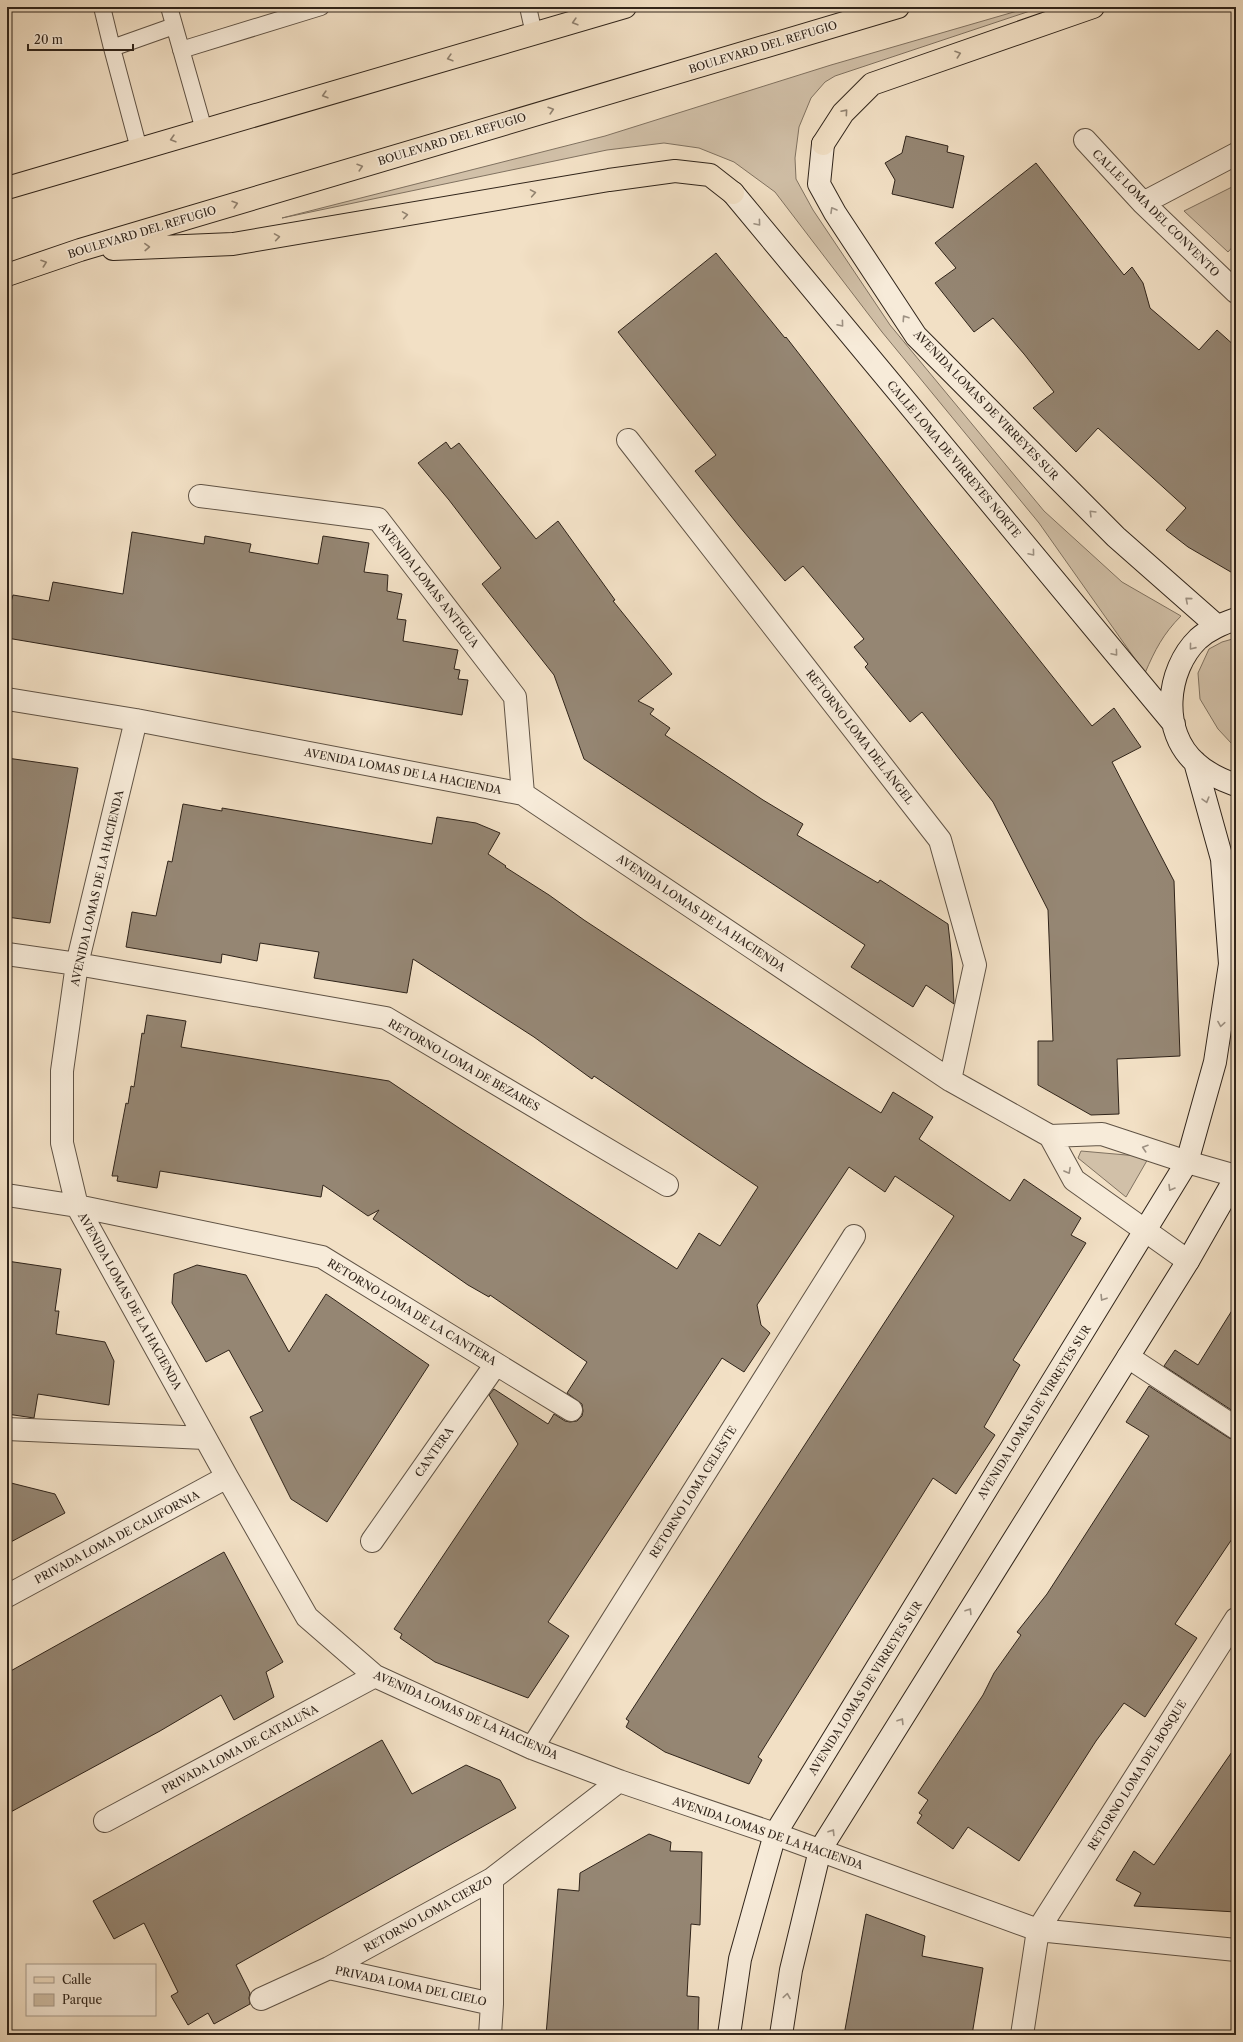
<svg xmlns="http://www.w3.org/2000/svg" width="1243" height="2042" font-family="'Libre Caslon Text',serif">
	<style>
		.green { fill: #d1c0a8; stroke: #807261 }
		.building { fill: #958673; stroke: #30241a }
		.lines { fill: none; stroke-linecap: round; stroke-linejoin: round }
		.lane-casing { stroke: #605345; stroke-width: 18 }
		.street-casing { stroke: #605345; stroke-width: 24 }
		.secondary-casing { stroke: #30241a; stroke-width: 24 }
		.primary-casing { stroke: #30241a; stroke-width: 24 }
		.lane { stroke: #f7ebd9; stroke-width: 16 }
		.street { stroke: #f7ebd9; stroke-width: 22 }
		.secondary { stroke: #f7ebd9; stroke-width: 22 }
		.primary { stroke: #f2e0c5; stroke-width: 22 }
		.oneway { stroke: #918270 }
		.oneway2 { stroke: #9d9183 }
		.labels { text-anchor: middle; dominant-baseline: central; stroke-width: 3.5; stroke-linejoin: round; paint-order: stroke }
		.street-label { font-size: 11px; fill: #30241a; stroke: #f7ebd9 }
	</style>
	<rect width="100%" height="100%" fill="#f2e0c5"/>
	<filter id="stains"><feTurbulence type="fractalNoise" baseFrequency=".005" numOctaves="4"/><feColorMatrix values="0 0 0 0 .2 0 0 0 0 .09 0 0 0 0 .02 0 0 0 .5 -.17"/></filter>
	<radialGradient id="worn" r=".72"><stop offset=".6" stop-color="#630" stop-opacity="0"/><stop offset="1" stop-color="#630" stop-opacity=".3"/></radialGradient>
	<path class="green" d="M1031 7H1042L835 76 825 82 811 98 799 127 795 158 796 179 813 210 890 325 1044 511 1122 582 1181 616C1163 634 1155 650 1145 673L1039 523 882 332 775 192 734 162 699 148 664 143 607 150 282 218 605 136 831 65Z
		M1236 185V243L1228 252 1184 211Z
		M1236 638V745L1232 744 1218 729 1200 699 1198 673 1209 649 1222 642Z
		M1081 1151 1149 1157 1126 1197 1078 1158Z"/>
	<path class="building" d="M906 136 948 146 947 152 964 156 953 208 892 194 895 180 885 163 902 153Z
		M1036 163 1124 275 1132 267 1143 283 1150 308 1199 350 1217 330 1236 347V575L1188 547 1166 530 1186 508 1098 428 1076 452 1033 408 1054 392 1024 354 993 318 974 332 935 283 956 268 935 243Z
		M716 253 785 338 786 337 931 524 1092 726 1114 708 1141 747 1112 762 1174 881 1180 1056 1117 1059 1119 1114 1091 1115 1038 1085V1041H1053L1048 910 993 802 922 712 910 722 865 667 868 664 854 647 864 639 803 566 785 581 739 526 695 471 716 455 618 332Z
		M446 442 451 449 459 443 536 539 558 521 615 600 613 601 672 674 638 701 654 709 650 714 670 728 665 735 763 800 803 824 797 835 878 883 880 880 948 924 952 959 954 1004 926 985 913 1007 851 967 865 945 584 759 554 675 482 584 501 568 449 500 418 463Z
		M132 532 204 544 205 536 251 544 249 552 318 564 323 536 369 543 364 572 388 575 387 591 402 594 397 619 406 620 403 641 458 650 454 669 460 670 458 679 468 680 462 715 7 638V602H11L13 595 49 601 53 582 123 594Z
		M7 758 78 768 50 923 7 917Z
		M183 804 222 811V808L432 844 437 817 476 823 500 833 488 854 506 866 505 867 549 895 584 920 806 1066 881 1113 893 1092 933 1117 919 1139 1010 1201 1024 1179 1081 1218 1071 1235 1086 1243 1013 1360 1020 1365 984 1427 995 1435 956 1494 933 1478 758 1757 762 1760 749 1784 665 1752 626 1727 629 1721 626 1719 954 1216 895 1176 885 1192 849 1167 757 1305 761 1325 770 1333 744 1372 722 1358 548 1622 569 1636 528 1698 435 1662 400 1638 402 1634 394 1629 518 1444 489 1395 494 1389 548 1424 554 1414 565 1421 570 1422 577 1421 582 1416 583 1411 582 1404 567 1393 587 1362 490 1295 489 1297 468 1285 373 1219 379 1210 368 1216 323 1185 321 1197 160 1171 157 1188 117 1181 118 1176H112L126 1103 128 1104 131 1086 134 1087 142 1033 144 1034 147 1015 186 1021 181 1047 389 1081 459 1128 677 1269 699 1233 720 1246 758 1187 594 1076 592 1079 534 1037 413 959 407 993 314 978 319 952 260 943 257 961 222 954 221 963 126 947 132 912 156 916 168 861 172 862Z
		M7 1261 61 1269 55 1311H59L56 1334 105 1342 114 1361 109 1405 38 1394 34 1418 7 1414Z
		M197 1265 246 1275 289 1352 326 1294 429 1365 327 1522 291 1499 250 1417 263 1411 229 1350 206 1362 172 1303 174 1274Z
		M1236 1304V1413L1164 1366 1175 1350 1198 1365Z
		M1149 1386 1229 1438 1236 1440V1533L1175 1624 1197 1638 1145 1717 1124 1703 1096 1741 1019 1861 968 1827 953 1849 917 1823 922 1815 919 1813 928 1800 918 1793 983 1695 994 1673 1021 1635 1017 1632 1047 1594 1149 1436 1126 1422Z
		M7 1482 55 1494 65 1513 7 1544Z
		M224 1552 283 1662 266 1672 274 1697 234 1720 221 1695 160 1731 7 1814V1673Z
		M382 1740 412 1794 466 1765 500 1780 516 1808 236 1965 250 1993 249 1998 250 2004 214 2024 208 2013 188 2025 171 1996 178 1992 144 1923 114 1939 93 1901Z
		M1236 1746V1912L1134 1906 1141 1893 1116 1880 1134 1851 1154 1865Z
		M649 1834 671 1842 670 1851 702 1852 700 1925 691 1924 687 1996 699 1997 698 2035H546L558 1889 579 1891 580 1873Z
		M866 1914 925 1936 922 1956 983 1968 972 2035H844Z"/>
	<g class="lines">
		<g class="lane-casing">
			<path id="lane" d="M102 7 112 48
				M169 7 204 130
				M528 7 534 34
				M181 50 321 7
				M139 149 112 48 174 26"/>
		</g>
		<g class="street-casing">
			<path id="street" d="M1085 140 1143 203 1236 292
				M1143 203 1236 154
				M628 440 940 840 975 965 950 1080
				M200 496 378 519 515 697 523 794
				M7 699 136 720 523 794 950 1080 1050 1136 1074 1180 1188 1261
				M136 720 77 964 62 1071V1143L77 1206 227 1477 307 1617 375 1676 532 1748 619 1781 775 1834 1038 1930 1236 1950
				M7 954 77 964 386 1018 667 1185
				M1050 1136 1102 1134 1187 1162 1236 1176
				M7 1195 77 1206 322 1257 571 1410
				M1128 1357 1236 1428
				M7 1429 205 1438
				M372 1541 496 1364
				M7 1596 227 1477
				M532 1748 854 1236
				M105 1821 375 1676
				M329 1968 492 2004
				M261 1999 329 1968 492 1879 619 1781
				M490 2035 492 2004V1879
				M1022 2035 1038 1930 1236 1619"/>
		</g>
		<g class="secondary-casing">
			<path id="secondary" d="M823 144 819 184 835 213 916 336 1116 537 1217 626
				M733 193 1174 724
				M1236 619C1222 624 1209 629 1198 639 1166 670 1160 732 1196 763 1208 774 1221 780 1236 785
				M729 2035 740 1959 775 1834 1187 1162 1215 1062 1230 964 1222 859 1195 762
				M781 2035 791 1970 820 1850 1188 1261 1236 1177"/>
		</g>
		<g class="primary-casing">
			<path id="primary" d="M823 144 843 113 872 84 1093 7
				M7 188 625 7
				M113 249 233 244 609 180 675 171 710 175 733 193
				M7 275 80 250 898 7"/>
		</g>
		<use href="#lane" class="lane"/>
		<use href="#street" class="street"/>
		<use href="#secondary" class="secondary"/>
		<use href="#primary" class="primary"/>
	</g>
	<defs><path id="oneway-chevron" d="M-2-3.5L2.5 0L-2 3.5" fill="none" stroke-width="1.6" stroke-linecap="round" stroke-linejoin="round"/></defs>
	<g class="oneway">
		<use href="#oneway-chevron" transform="translate(575 22) rotate(164)"/>
		<use href="#oneway-chevron" transform="translate(958 54) rotate(-19)"/>
		<use href="#oneway-chevron" transform="translate(450 58) rotate(164)"/>
		<use href="#oneway-chevron" transform="translate(325 95) rotate(164)"/>
		<use href="#oneway-chevron" transform="translate(551 110) rotate(-17)"/>
		<use href="#oneway-chevron" transform="translate(845 112) rotate(-49)"/>
		<use href="#oneway-chevron" transform="translate(173 139) rotate(164)"/>
		<use href="#oneway-chevron" transform="translate(360 167) rotate(-17)"/>
		<use href="#oneway-chevron" transform="translate(533 193) rotate(-10)"/>
		<use href="#oneway-chevron" transform="translate(235 204) rotate(-17)"/>
		<use href="#oneway-chevron" transform="translate(405 215) rotate(-9)"/>
		<use href="#oneway-chevron" transform="translate(277 237) rotate(-9)"/>
		<use href="#oneway-chevron" transform="translate(147 247) rotate(-2)"/>
		<use href="#oneway-chevron" transform="translate(44 263) rotate(-19)"/>
	</g>
	<g class="oneway2">
		<use href="#oneway-chevron" transform="translate(833 210) rotate(-120)"/>
		<use href="#oneway-chevron" transform="translate(758 223) rotate(50)"/>
		<use href="#oneway-chevron" transform="translate(905 318) rotate(-124)"/>
		<use href="#oneway-chevron" transform="translate(841 324) rotate(50)"/>
		<use href="#oneway-chevron" transform="translate(1092 513) rotate(-135)"/>
		<use href="#oneway-chevron" transform="translate(1032 553) rotate(50)"/>
		<use href="#oneway-chevron" transform="translate(1188 600) rotate(-139)"/>
		<use href="#oneway-chevron" transform="translate(1192 647) rotate(129)"/>
		<use href="#oneway-chevron" transform="translate(1115 653) rotate(50)"/>
		<use href="#oneway-chevron" transform="translate(1206 800) rotate(74)"/>
		<use href="#oneway-chevron" transform="translate(1221 1024) rotate(99)"/>
		<use href="#oneway-chevron" transform="translate(1145 1148) rotate(-162)"/>
		<use href="#oneway-chevron" transform="translate(1068 1171) rotate(61)"/>
		<use href="#oneway-chevron" transform="translate(1171 1188) rotate(121)"/>
		<use href="#oneway-chevron" transform="translate(1103 1298) rotate(122)"/>
		<use href="#oneway-chevron" transform="translate(969 1611) rotate(-58)"/>
		<use href="#oneway-chevron" transform="translate(901 1721) rotate(-58)"/>
		<use href="#oneway-chevron" transform="translate(832 1832) rotate(-58)"/>
		<use href="#oneway-chevron" transform="translate(787 1996) rotate(-81)"/>
	</g>
	<g class="labels">
		<g class="street-label">
			<text transform="translate(763 47) rotate(-17)">BOULEVARD DEL REFUGIO</text>
			<text transform="translate(452 139) rotate(-17)">BOULEVARD DEL REFUGIO</text>
			<text transform="translate(1156 213) rotate(45)">CALLE LOMA DEL CONVENTO</text>
			<text transform="translate(142 232) rotate(-17)">BOULEVARD DEL REFUGIO</text>
			<text transform="translate(986 405) rotate(46)">AVENIDA LOMAS DE VIRREYES SUR</text>
			<text transform="translate(954 459) rotate(50)">CALLE LOMA DE VIRREYES NORTE</text>
			<text transform="translate(429 585) rotate(52)">AVENIDA LOMAS ANTIGUA</text>
			<text transform="translate(860 737) rotate(52)">RETORNO LOMA DEL ÁNGEL</text>
			<text transform="translate(403 771) rotate(11)">AVENIDA LOMAS DE LA HACIENDA</text>
			<text transform="translate(97 888) rotate(-77)">AVENIDA LOMAS DE LA HACIENDA</text>
			<text transform="translate(701 913) rotate(34)">AVENIDA LOMAS DE LA HACIENDA</text>
			<text transform="translate(464 1065) rotate(30)">RETORNO LOMA DE BEZARES</text>
			<text transform="translate(130 1301) rotate(61)">AVENIDA LOMAS DE LA HACIENDA</text>
			<text transform="translate(412 1312) rotate(31)">RETORNO LOMA DE LA CANTERA</text>
			<text transform="translate(1034 1412) rotate(-58)">AVENIDA LOMAS DE VIRREYES SUR</text>
			<text transform="translate(434 1452) rotate(-55)">CANTERA</text>
			<text transform="translate(693 1492) rotate(-58)">RETORNO LOMA CELESTE</text>
			<text transform="translate(117 1537) rotate(-28)">PRIVADA LOMA DE CALIFORNIA</text>
			<text transform="translate(865 1688) rotate(-58)">AVENIDA LOMAS DE VIRREYES SUR</text>
			<text transform="translate(466 1715) rotate(24)">AVENIDA LOMAS DE LA HACIENDA</text>
			<text transform="translate(240 1749) rotate(-28)">PRIVADA LOMA DE CATALUÑA</text>
			<text transform="translate(1137 1775) rotate(-58)">RETORNO LOMA DEL BOSQUE</text>
			<text transform="translate(768 1833) rotate(19)">AVENIDA LOMAS DE LA HACIENDA</text>
			<text transform="translate(428 1914) rotate(-29)">RETORNO LOMA CIERZO</text>
			<text transform="translate(411 1986) rotate(12)">PRIVADA LOMA DEL CIELO</text>
		</g>
	</g>
	<rect width="1243" height="2042" fill="none" stroke="#f2e0c5" stroke-width="24"/>
	<rect x="8" y="8" width="1227" height="2026" fill="none" stroke="#30241a" stroke-width="2"/>
	<rect x="12" y="12" width="1219" height="2018" fill="none" stroke="#30241a"/>
	<rect x="26" y="1964" width="130" height="52" fill="#f7ebd9" stroke="#a79b8d"/>
	<rect x="34" y="1977" width="20" height="6" fill="#f2e0c5" stroke="#a79b8d"/>
	<text x="62" y="1984" font-size="12" fill="#30241a">Calle</text>
	<rect x="34" y="1994" width="20" height="12" fill="#d1c0a8" stroke="#a79b8d"/>
	<text x="62" y="2004" font-size="12" fill="#30241a">Parque</text>
	<path d="M28 44v6h105v-6" fill="none" stroke="#30241a" stroke-width="2"/>
	<text x="34" y="44" font-size="12" fill="#30241a" stroke="#f7ebd9" stroke-width="3" paint-order="stroke">20 m</text>
	<rect width="100%" height="100%" filter="url(#stains)"/>
	<rect width="100%" height="100%" fill="url(#worn)"/>
</svg>
